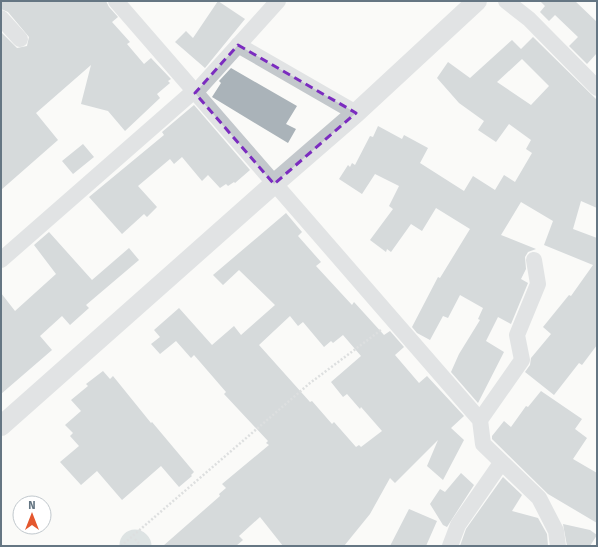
<svg xmlns="http://www.w3.org/2000/svg" width="598" height="547" font-family="'Fira Sans',sans-serif">
	<style>
		.lines { fill: none; stroke-linecap: round; stroke-linejoin: round }
		.river { stroke: #bbc7cb; stroke-width: 31 }
		.building { fill: #aab3b9; fill-rule: evenodd }
		.path { stroke: #bbbfc2; stroke-width: 2.5; stroke-dasharray: 2 2; stroke-linecap: butt }
		.minor { stroke: #c3c8cc; stroke-width: 16 }
		.tertiary { stroke: #c3c8cc; stroke-width: 20 }
		.marked { fill: none; stroke: #7b2cbf; stroke-width: 3; stroke-dasharray: 8 5; stroke-linejoin: round }
	</style>
	<rect width="100%" height="100%" fill="#fafaf8"/>
	<g class="lines">
		<path class="river" d="M135 545 136 546"/>
	</g>
	<path class="building" d="M1 1H106L109 7 118 17 112 22 130 42 127 44 144 64 151 58 171 79 168 81 170 83 157 94 160 98 125 131 108 111 81 104 91 65 36 113 58 140 1 190V32L17 48 27 46 29 37 8 12 1 9Z
		M218 1 245 19 205 68 175 42 186 31 193 38Z
		M540 1H575L597 22V53L587 64 569 46 578 37 555 15 549 21 540 12 545 6Z
		M533 37 597 100V208L581 201 573 229 597 238V345L582 365 579 363 554 395 525 372 530 365 531 358 551 334 543 327 569 295 571 296 593 265 544 245 553 221 521 202 501 235 536 249 528 252 525 257 526 269 521 279 528 283 511 324 498 317 486 341 504 352 478 403 451 372 459 354 480 320 478 319 483 308 460 295 448 318 443 316 430 340 417 333 412 327 438 277 440 278 470 229 436 208 422 231 411 224 391 252 387 249 386 252 370 240 393 209 389 206 399 186 375 174 362 194 339 179 348 165 350 167 352 163 355 165 370 136 373 137 378 126 402 139 404 135 428 148 420 163 464 191 473 176 495 190 504 175 515 182 532 153 526 149 531 140 509 124 496 142 478 130 484 121 459 103 437 78 448 62 470 78 512 40 521 49ZM522 59 549 86 531 105 497 82Z
		M231 68 297 106 286 124 296 129 288 143 212 97 221 83 219 81Z
		M194 105 250 170 235 183 234 182 228 186 226 184 220 188 208 175 202 181 182 157 174 164 170 159 138 186 157 207 147 217 144 214 122 234 89 197 164 135 162 132Z
		M83 144 94 157 73 174 62 161Z
		M286 213 302 232 298 236 321 262 316 266 352 305 354 302 384 335 390 331 404 347 395 355 419 383 427 376 464 416 451 428 464 440 443 480 427 466 438 440 395 483 390 478 370 514 344 546H283L260 517 239 536 243 540 236 546H163L220 496 219 494 226 488 222 484 269 445 266 443 268 441 224 394 226 392 194 355 191 358 176 341 160 354 151 344 160 337 154 330 179 308 212 345 234 326 241 335 275 305 239 270 223 285 213 275ZM290 316 298 326 303 322 324 347 331 341 333 343 343 335 361 356 331 382 343 397 347 394 360 409 361 407 382 431 361 447 359 445 356 447 334 422 332 424 312 401 310 402 259 345Z
		M49 232 92 280 129 248 139 260 86 305 89 308 70 325 62 316 40 336 52 350 1 394V293L15 311 56 274 34 245Z
		M103 371 110 379 113 376 151 423 152 422 194 472 191 475 192 476 179 487 161 466 122 500 97 471 81 485 60 462 79 446 70 436 73 433 65 425 81 411 71 400 88 386 86 384Z
		M541 391 582 419 575 429 587 438 573 459 597 473V523L548 494 492 439V436L504 421 511 427 526 406 528 407Z
		M461 473 474 485 447 527 443 525 430 504 440 489 445 492Z
		M503 477 522 495 512 511 538 518 547 534 548 546H460L466 529Z
		M409 509 437 521 426 546H390Z
		M563 524 590 530 597 535 590 546H567Z"/>
	<g class="lines">
		<path class="path" d="M135 539 141 546
			M121 546 310 383 381 330"/>
		<path class="minor" d="M116 1 480 420 483 444 539 498 556 531 558 546
			M506 1 529 19 597 88
			M1 18 20 39
			M238 45 356 113
			M195 93 278 1
			M1 260 194 91
			M480 420 522 360 517 335 538 284 534 260
			M450 546 458 525 501 463"/>
		<path class="tertiary" d="M1 426 274 184 356 113 477 1"/>
	</g>
	<path d="M0 0H598V547H0ZM238 45 356 113 274 184 195 93Z" fill="#fafaf8" fill-opacity=".55" fill-rule="evenodd"/>
	<path class="marked" d="M238 45 356 113 274 184 195 93Z"/>
	<rect width="598" height="547" fill="none" stroke="#657683" stroke-width="4"/>
	<g transform="translate(32 515)"><circle r="19" fill="#ffffff" stroke="#c1c8cd"/>
	<path d="M0-3L7 15L0 10L-7 15Z" fill="#e4572e"/>
	<text y="-6" font-size="11" font-weight="bold" text-anchor="middle" fill="#657683">N</text>
	</g>
</svg>
